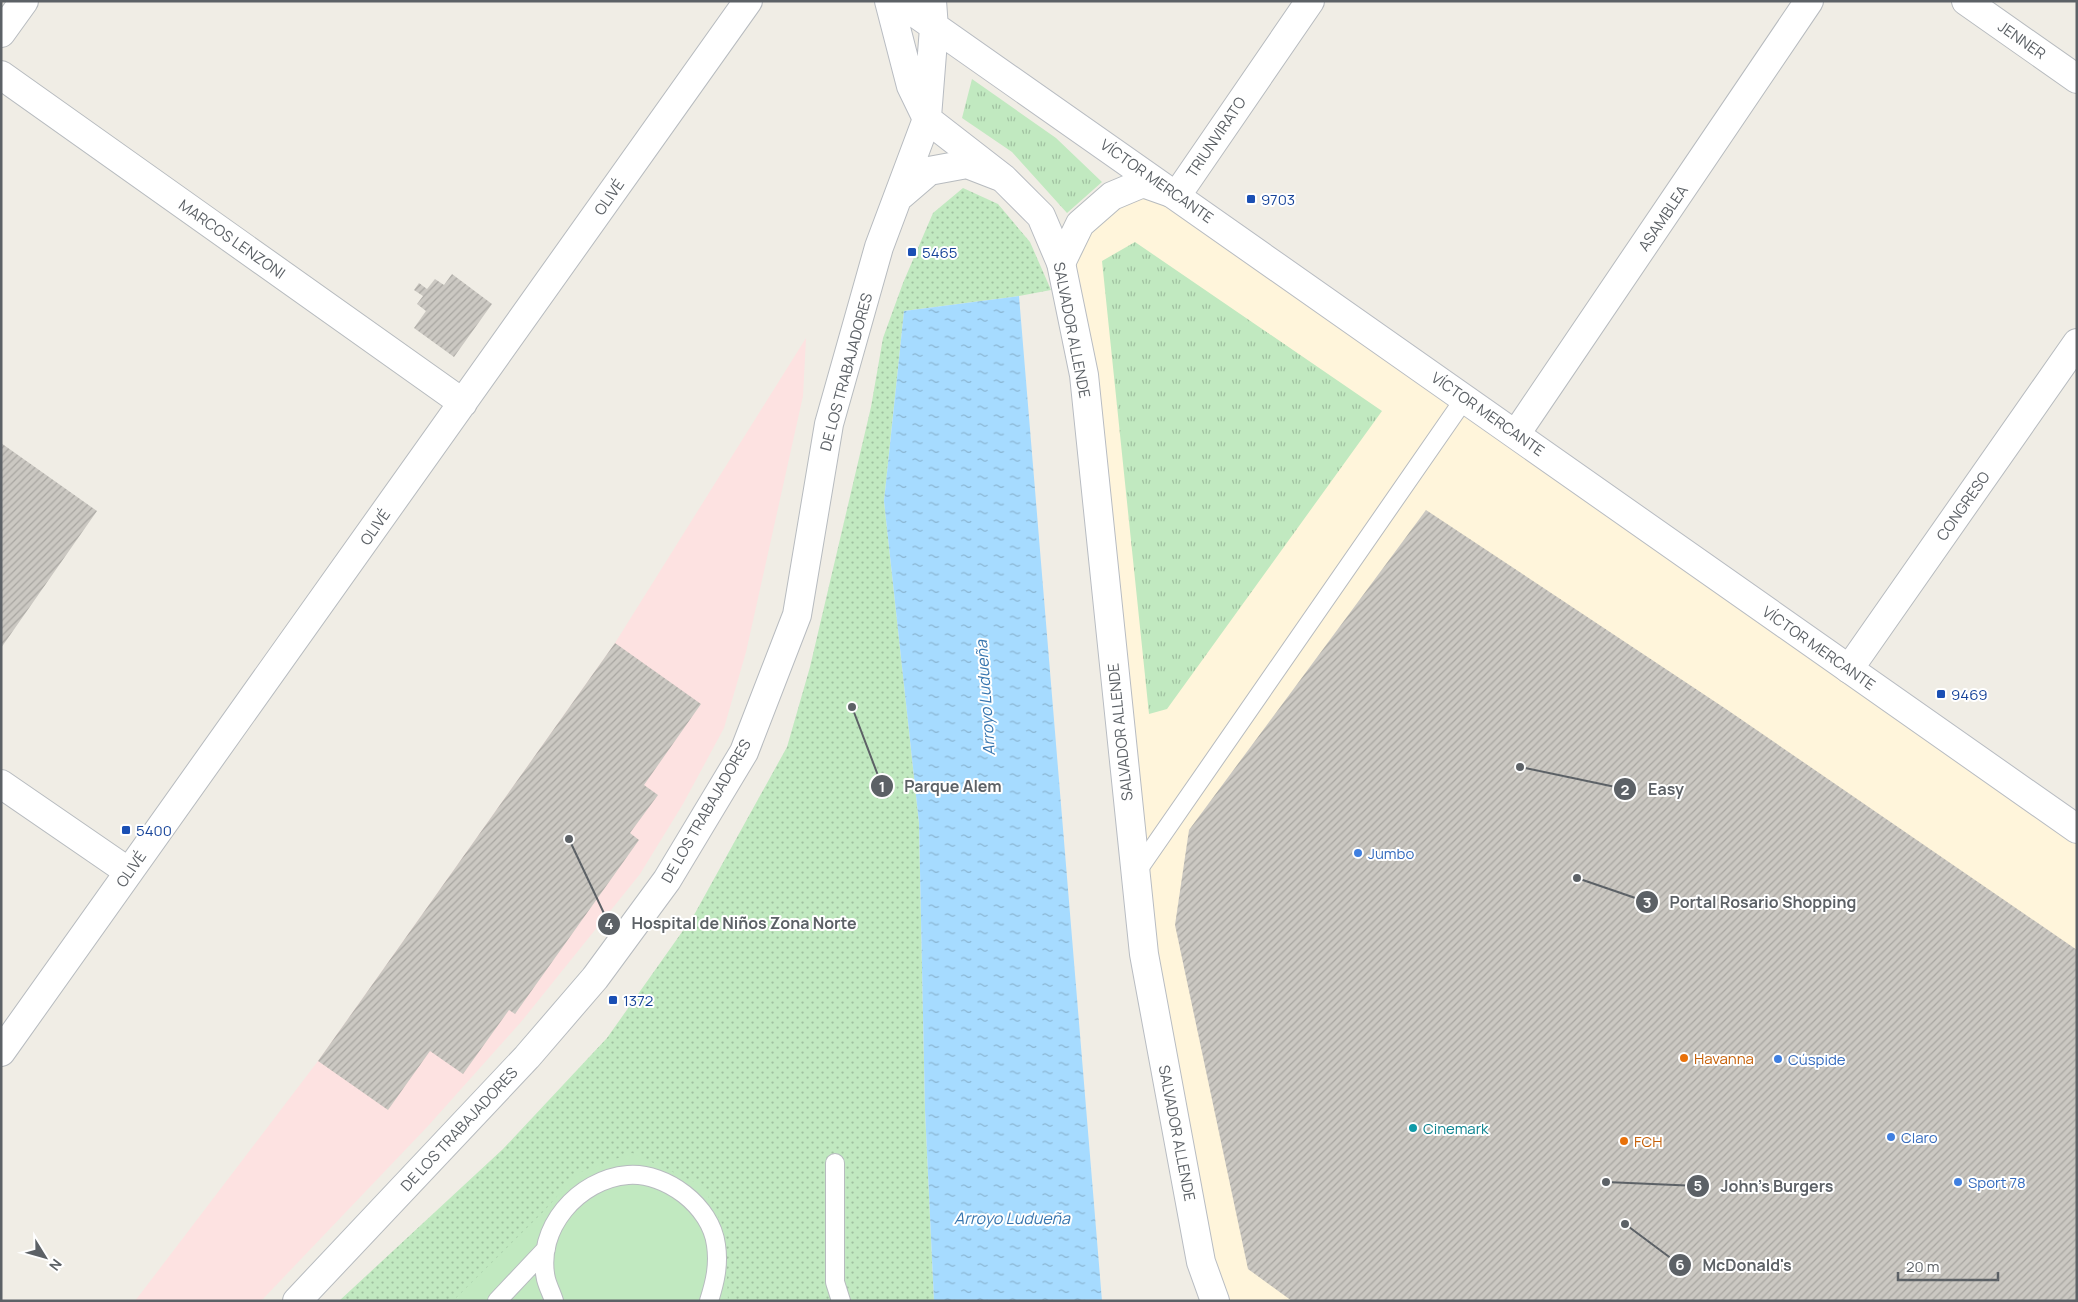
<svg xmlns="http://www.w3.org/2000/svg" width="2078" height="1302" font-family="Manrope,sans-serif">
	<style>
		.commercial { fill: #fff5db }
		.medical { fill: #fde2e1 }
		.grass { fill: url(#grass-tufts) }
		.park { fill: url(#park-dots) }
		.pitch { fill: #c1e9c0 }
		.water { fill: url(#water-ripples) }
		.building { fill: url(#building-hatch) }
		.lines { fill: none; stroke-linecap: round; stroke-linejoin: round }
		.lane-casing { stroke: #b7bbbf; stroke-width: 20 }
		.street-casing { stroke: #b7bbbf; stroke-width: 30 }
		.secondary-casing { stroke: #b8bcc2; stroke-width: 30 }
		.lane { stroke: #fff; stroke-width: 18 }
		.street { stroke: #fff; stroke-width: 28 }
		.secondary { stroke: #fff; stroke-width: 28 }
		.transit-dot { fill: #1a4fb4; stroke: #fff; stroke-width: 2 }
		.shop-dot { fill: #3f7fe0; stroke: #fff; stroke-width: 2 }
		.food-dot { fill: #e8710a; stroke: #fff; stroke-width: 2 }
		.culture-dot { fill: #0f9aa8; stroke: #fff; stroke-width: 2 }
		.labels { text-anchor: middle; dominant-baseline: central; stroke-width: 4; stroke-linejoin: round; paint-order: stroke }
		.street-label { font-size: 15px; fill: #5c6166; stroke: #fff }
		.transit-label { font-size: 15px; fill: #164399; stroke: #fff; text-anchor: start }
		.shop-label { font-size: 15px; fill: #366cbe; stroke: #fff; text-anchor: start }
		.food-label { font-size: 15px; fill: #c56008; stroke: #fff; text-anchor: start }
		.culture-label { font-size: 15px; fill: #0d838f; stroke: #fff; text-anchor: start }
		.water-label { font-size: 16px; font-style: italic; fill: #3876af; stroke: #fff }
		.leader { fill: none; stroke: #5c6166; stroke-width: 2 }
		.callout-dot { fill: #5c6166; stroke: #fff; stroke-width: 2 }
		.mark-label { font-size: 15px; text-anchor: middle; font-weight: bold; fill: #fff }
		.callout-label { font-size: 16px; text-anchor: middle; font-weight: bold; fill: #5c6166; stroke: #fff; stroke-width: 4; stroke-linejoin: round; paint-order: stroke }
	</style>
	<defs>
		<pattern id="grass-tufts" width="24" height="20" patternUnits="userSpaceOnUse" patternTransform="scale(1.25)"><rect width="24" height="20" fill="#c1e9c0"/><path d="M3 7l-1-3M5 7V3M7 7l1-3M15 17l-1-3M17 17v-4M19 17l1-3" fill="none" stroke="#a0c0a0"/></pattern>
		<pattern id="park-dots" width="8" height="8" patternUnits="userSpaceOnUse" patternTransform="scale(1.25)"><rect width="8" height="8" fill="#c1e9c0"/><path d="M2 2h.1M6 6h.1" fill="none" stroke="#a0c0a0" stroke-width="1.8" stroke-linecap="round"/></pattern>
		<pattern id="water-ripples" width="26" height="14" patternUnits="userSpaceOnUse" patternTransform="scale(1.25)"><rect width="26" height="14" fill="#a6dbff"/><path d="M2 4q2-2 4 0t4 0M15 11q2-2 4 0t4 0" fill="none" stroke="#8ab5d2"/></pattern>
		<pattern id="building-hatch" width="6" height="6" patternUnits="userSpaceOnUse" patternTransform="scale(1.25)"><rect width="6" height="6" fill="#cbc8c2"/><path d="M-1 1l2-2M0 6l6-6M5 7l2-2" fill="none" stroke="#a8a6a1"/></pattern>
	</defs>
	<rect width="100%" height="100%" fill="#f0ede5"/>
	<path class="commercial" d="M1143 183 2077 829V1301H1215L1144 954 1061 263 1080 224Z"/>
	<path class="medical" d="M806 338 803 396 746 652 724 728 683 804 640 874 521 1022 428 1126 261 1301H135L318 1061 615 643Z"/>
	<path class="grass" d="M972 79 1056 138 1102 182 1067 213 1012 152 962 118Z
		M1135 242 1382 411 1167 709 1149 714 1102 261Z"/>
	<path class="park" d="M963 188 998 204 1030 242 1051 290 1019 296 904 311 884 501 919 823 925 1110 934 1301H339L503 1149 607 1038 694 915 787 747 810 667 871 407 883 338 903 283 933 213Z"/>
	<path class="pitch" d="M632 1153 703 1186 725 1230 728 1301H453L544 1211 578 1173Z"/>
	<path class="water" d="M1019 296 1102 1301H934L925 1110 919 823 884 501 904 311Z"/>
	<path class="building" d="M452 274 492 304 454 357 414 328 426 311 417 304 423 296 414 290 419 283 427 289 435 279 444 285Z
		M1 443 97 511 1 648Z
		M1426 510 1726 709 2077 950V1301H1292L1248 1269 1175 925 1189 830Z
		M615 643 701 704 644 785 658 795 630 833 639 840 515 1014 509 1010 463 1074 430 1051 388 1110 318 1061Z"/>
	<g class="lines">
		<g class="lane-casing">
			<path id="lane" d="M1135 874 1465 398
				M835 1163V1282L841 1301
				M497 1301 546 1249
				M554 1301C552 1294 548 1287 546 1279 535 1229 578 1179 628 1175 666 1172 711 1206 716 1245 719 1265 715 1282 709 1301"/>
		</g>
		<g class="street-casing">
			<path id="street" d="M1966 1 2077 79
				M1 33 24 1
				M1 75 463 403
				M901 195 929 171 967 164 998 176
				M1061 263 1080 224 1112 196 1143 183 1177 195 1310 1
				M1516 434 1809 1
				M1849 669 2077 343
				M1 784 129 872
				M1 1052 748 1
				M297 1301 527 1057 595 978 667 880 744 752 797 615 829 424 879 247 927 119"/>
		</g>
		<g class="secondary-casing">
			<path id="secondary" d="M889 1 911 86 927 119 1003 178 1041 216 1061 263 1084 375 1144 954 1201 1262 1215 1301
				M898 1 2077 829
				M927 117 934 28 932 1"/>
		</g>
		<use href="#lane" class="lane"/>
		<use href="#street" class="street"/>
		<use href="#secondary" class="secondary"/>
	</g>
	<g class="transit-dot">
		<rect x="1246" y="194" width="10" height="10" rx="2.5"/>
		<rect x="907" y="247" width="10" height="10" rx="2.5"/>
		<rect x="1936" y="689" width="10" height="10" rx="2.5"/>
		<rect x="121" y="825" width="10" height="10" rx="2.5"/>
		<rect x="608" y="995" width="10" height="10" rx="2.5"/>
	</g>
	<g class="shop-dot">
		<circle cx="1358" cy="853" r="5"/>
		<circle cx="1778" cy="1059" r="5"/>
		<circle cx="1891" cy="1137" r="5"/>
		<circle cx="1958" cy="1182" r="5"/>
	</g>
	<g class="food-dot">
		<circle cx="1684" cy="1058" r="5"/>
		<circle cx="1624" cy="1141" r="5"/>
	</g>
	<circle class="culture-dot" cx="1413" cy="1128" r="5"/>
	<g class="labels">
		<g class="street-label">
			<text transform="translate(2022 40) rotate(35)">JENNER</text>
			<text transform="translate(1216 137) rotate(-56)">TRIUNVIRATO</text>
			<text transform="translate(1157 181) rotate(35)">VÍCTOR MERCANTE</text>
			<text transform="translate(609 197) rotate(-55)">OLIVÉ</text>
			<text transform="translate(1663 218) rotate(-56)">ASAMBLEA</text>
			<text transform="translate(232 239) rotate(35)">MARCOS LENZONI</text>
			<text transform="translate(1072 330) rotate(79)">SALVADOR ALLENDE</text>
			<text transform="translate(846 372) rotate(-75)">DE LOS TRABAJADORES</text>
			<text transform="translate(1488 414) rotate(35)">VÍCTOR MERCANTE</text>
			<text transform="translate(1963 506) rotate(-55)">CONGRESO</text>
			<text transform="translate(375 527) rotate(-55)">OLIVÉ</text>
			<text transform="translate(1819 648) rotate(35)">VÍCTOR MERCANTE</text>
			<text transform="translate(1120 732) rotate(-96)">SALVADOR ALLENDE</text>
			<text transform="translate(706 811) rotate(-60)">DE LOS TRABAJADORES</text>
			<text transform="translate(131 869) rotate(-55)">OLIVÉ</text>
			<text transform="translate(459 1129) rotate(-47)">DE LOS TRABAJADORES</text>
			<text transform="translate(1177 1133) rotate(79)">SALVADOR ALLENDE</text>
		</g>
		<g class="transit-label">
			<text x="1261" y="199">9703</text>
			<text x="922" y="252">5465</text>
			<text x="1951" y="694">9469</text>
			<text x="136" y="830">5400</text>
			<text x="623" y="1000">1372</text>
		</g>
		<g class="shop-label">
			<text x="1368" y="853">Jumbo</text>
			<text x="1788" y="1059">Cúspide</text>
			<text x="1901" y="1137">Claro</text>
			<text x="1968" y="1182">Sport 78</text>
		</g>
		<g class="food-label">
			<text x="1694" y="1058">Havanna</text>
			<text x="1634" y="1141">FCH</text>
		</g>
		<g class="culture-label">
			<text x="1423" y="1128">Cinemark</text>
		</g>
		<g class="water-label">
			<text transform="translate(985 698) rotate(-94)">Arroyo Ludueña</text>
			<text x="1012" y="1218">Arroyo Ludueña</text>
		</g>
	</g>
	<path class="leader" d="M852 707L882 786M1520 767L1625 789M1577 878L1647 902M569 839L609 924M1606 1182L1698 1186M1625 1224L1680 1265"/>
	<g class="callout-dot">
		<circle cx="852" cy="707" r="5"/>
		<circle cx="1520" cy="767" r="5"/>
		<circle cx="1577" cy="878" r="5"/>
		<circle cx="569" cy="839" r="5"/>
		<circle cx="1606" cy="1182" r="5"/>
		<circle cx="1625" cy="1224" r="5"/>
		<circle cx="882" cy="786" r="12"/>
		<circle cx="1625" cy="789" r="12"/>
		<circle cx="1647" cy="902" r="12"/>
		<circle cx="609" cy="924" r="12"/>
		<circle cx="1698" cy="1186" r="12"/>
		<circle cx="1680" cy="1265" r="12"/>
	</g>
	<g class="mark-label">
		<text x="882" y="792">1</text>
		<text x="1625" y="795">2</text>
		<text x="1647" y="908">3</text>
		<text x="609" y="929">4</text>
		<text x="1698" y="1191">5</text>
		<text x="1680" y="1270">6</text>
	</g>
	<g class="callout-label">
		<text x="953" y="792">Parque Alem</text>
		<text x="1666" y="795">Easy</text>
		<text x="1763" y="908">Portal Rosario Shopping</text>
		<text x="744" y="929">Hospital de Niños Zona Norte</text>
		<text x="1777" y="1192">John's Burgers</text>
		<text x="1747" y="1271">McDonald's</text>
	</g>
	<rect width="2078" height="1302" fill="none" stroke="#5c6166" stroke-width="5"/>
	<g transform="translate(45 1257) rotate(127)" stroke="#ffffff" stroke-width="4" paint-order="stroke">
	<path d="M0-4L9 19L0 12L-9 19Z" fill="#5c6166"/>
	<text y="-8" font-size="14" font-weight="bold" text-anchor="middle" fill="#5c6166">N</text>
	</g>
	<path d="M1898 1272v8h100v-8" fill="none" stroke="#5c6166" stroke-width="2.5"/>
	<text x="1906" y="1272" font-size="15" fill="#5c6166" stroke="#ffffff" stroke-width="4" paint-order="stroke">20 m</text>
</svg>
